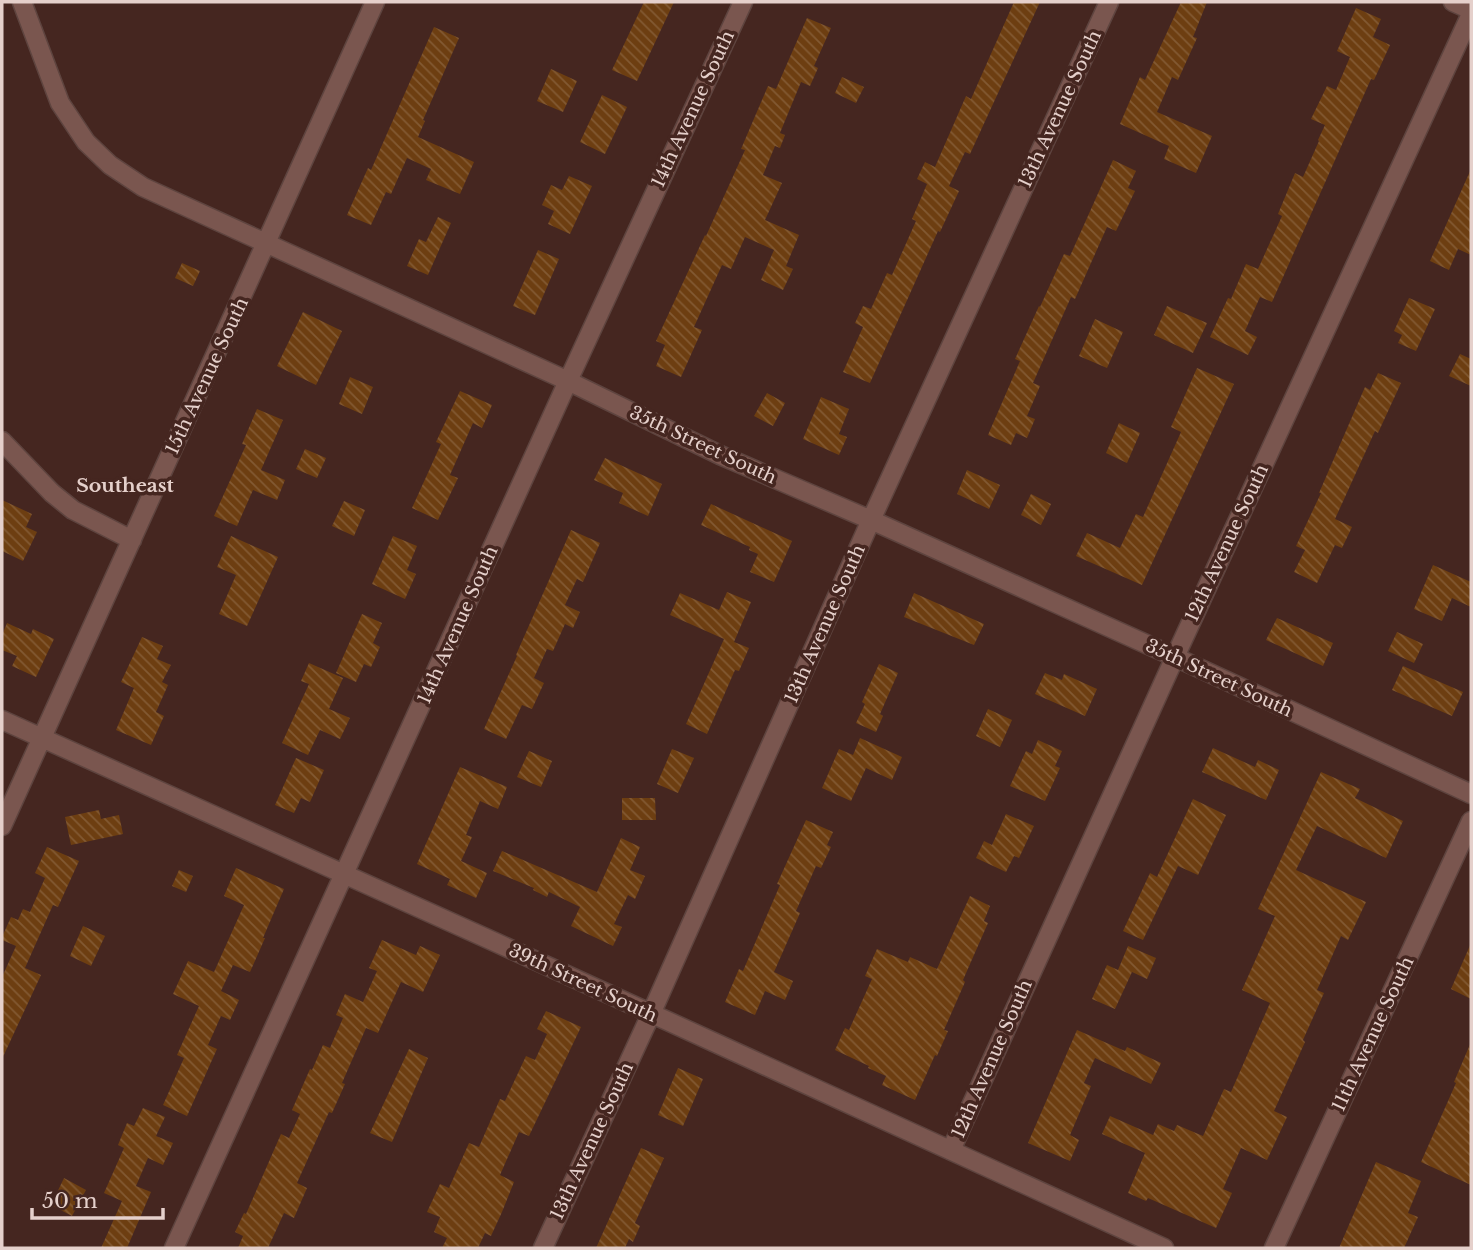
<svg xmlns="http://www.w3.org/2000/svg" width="1473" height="1250" font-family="'Libre Baskerville',serif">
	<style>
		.building { fill: url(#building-back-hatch) }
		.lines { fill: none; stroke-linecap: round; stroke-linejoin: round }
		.street-casing { stroke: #5e443f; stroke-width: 21 }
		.street { stroke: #7a564f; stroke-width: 18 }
		.labels { text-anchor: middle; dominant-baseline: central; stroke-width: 7; stroke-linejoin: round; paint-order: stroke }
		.street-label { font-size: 18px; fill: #e5d0cb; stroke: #452620 }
		.neighbourhood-label { font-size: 19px; font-weight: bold; fill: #e5d0cb; stroke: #452620 }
	</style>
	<defs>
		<pattern id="building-back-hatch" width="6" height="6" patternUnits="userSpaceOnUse" patternTransform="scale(1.75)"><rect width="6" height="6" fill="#6d3e11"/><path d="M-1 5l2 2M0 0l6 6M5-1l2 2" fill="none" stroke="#825932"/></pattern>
	</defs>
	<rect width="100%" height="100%" fill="#452620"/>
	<path class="building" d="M644 2H674L637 81 612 70Z
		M1014 2H1040L970 154 965 152 949 186 959 191 940 232 938 231 870 383 843 372 863 327 855 323 863 306 871 309 887 273 892 275 916 221 912 219 927 184 917 179 925 162 935 167 966 96 971 99Z
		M1181 2H1207L1193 37 1197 38 1178 80 1172 77 1157 112 1212 136 1196 173 1164 159 1169 146 1120 124 1140 77 1145 80Z
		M1356 8 1381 19 1373 37 1390 45 1374 80 1371 79 1272 302 1260 297 1245 331 1257 337 1248 355 1210 337 1228 298 1231 299 1246 264 1258 269 1282 216 1278 214 1295 173 1303 177 1319 141 1318 140 1325 125 1311 119 1327 86 1336 90 1350 57 1337 51Z
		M807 18 831 28 814 66 818 68 810 86 801 82 780 133 785 135 780 148 775 146 763 175 782 183 765 220 799 235 786 266 793 269 783 290 761 280 774 250 745 237 731 269 722 265 694 327 702 330 681 377 656 366 665 345 656 341 705 235 706 236 745 150 741 149 768 86 776 89Z
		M434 27 459 38 423 120 425 121 418 137 474 162 460 194 426 180 431 169 407 158 391 194 386 192 371 225 347 215 368 168 371 170Z
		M551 69 577 81 563 112 537 101Z
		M842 77 864 87 856 103 835 93Z
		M602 95 627 107 605 154 580 142Z
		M1113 160 1136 171 1128 188 1135 191 1116 231 1107 227 1075 299 1071 297 1033 383 1040 386 1027 416 1035 419 1027 438 1016 433 1011 445 988 435 1020 361 1015 359 1039 306 1040 307 1064 254 1070 256Z
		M1471 169V255L1458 249 1449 270 1430 261Z
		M569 176 592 186 570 234 548 224 554 211 542 205 551 185 562 190Z
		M438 217 451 223 428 275 407 266 419 239 426 242Z
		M538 250 559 259 535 315 513 306Z
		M182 263 200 271 193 286 175 278Z
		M1409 298 1435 309 1416 351 1398 343 1402 335 1394 331Z
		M1167 306 1207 323 1193 353 1154 335Z
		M303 312 342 331 316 385 277 366Z
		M1095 319 1123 332 1107 368 1079 356Z
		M1460 354 1471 359V386L1449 376Z
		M1197 368 1234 384 1142 585 1076 556 1087 533 1120 548 1136 514 1143 517 1181 432 1171 427Z
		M1378 373 1401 383 1378 433 1375 431 1335 519 1352 527 1342 548 1335 545 1317 583 1294 572 1305 550 1296 546 1321 493H1319L1365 387 1370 390Z
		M350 377 373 387 362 414 339 404Z
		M460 391 492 405 482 428 473 423 450 475 458 478 438 520 412 508 441 444 436 442Z
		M767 393 785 403 773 426 754 416Z
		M821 397 849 409 839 434 847 437 839 455 803 439Z
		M257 409 283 420 261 470 285 480 277 500 253 490 237 526 214 516 246 445 242 444Z
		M1119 423 1140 433 1127 463 1106 453Z
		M305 449 326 458 317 478 296 469Z
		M605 458 662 484 648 516 619 503 623 493 594 480Z
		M967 470 1000 485 989 509 957 494Z
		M1031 494 1051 504 1041 525 1021 515Z
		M2 500 32 514 26 527 37 532 23 561 2 551Z
		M344 501 365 510 354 536 332 526Z
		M711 504 792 541 774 582 750 572 758 554 749 550 750 547 701 525Z
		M571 530 600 543 583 582 577 579 565 605 580 612 573 628 565 624 553 651 547 649 534 678 544 683 532 709 522 705 506 739 484 729 517 656 516 655Z
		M231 536 278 557 247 626 219 614 236 575 217 567Z
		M393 536 417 546 407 570 416 574 405 599 372 584Z
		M1433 565 1471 582V607L1452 598 1442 621 1414 609Z
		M727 592 751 602 734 642 749 648 739 671 735 670 707 734 686 724 724 639 670 615 680 593 719 610Z
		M914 593 984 624 974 645 904 617Z
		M362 614 382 623 373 643 380 647 371 667 364 664 356 682 336 673Z
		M1277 618 1333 643 1323 666 1266 640Z
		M7 623 31 634 33 629 54 639 36 677 12 666 17 656 2 650V635Z
		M1397 632 1423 644 1414 663 1388 651Z
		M142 637 163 646 157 659 171 665 162 682 168 685 156 712 164 716 151 745 116 730 134 688 121 682Z
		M309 663 343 678 329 709 350 718 340 739 320 730 308 755 282 743 309 684 301 681Z
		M879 664 898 673 880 714 883 716 876 732 856 723 865 704 862 702Z
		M1403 666 1463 692 1452 716 1392 690Z
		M1045 673 1062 680 1064 674 1097 689 1085 716 1035 694Z
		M988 709 1012 720 1000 747 976 736Z
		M860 738 902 757 892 780 866 768 851 801 822 788 839 749 853 755Z
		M1038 740 1062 751 1055 766 1060 768 1045 801 1010 786 1026 751 1032 754Z
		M1213 748 1255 767 1258 760 1279 770 1266 800 1202 772Z
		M672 749 694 758 678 793 657 784Z
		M529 751 552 761 541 787 517 777Z
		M296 758 324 770 310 802 301 798 294 813 275 805Z
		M460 767 507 787 498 809 480 801 466 835 472 837 461 861 487 873 476 898 447 885 450 879 417 864Z
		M1321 772 1360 789 1355 798 1403 821 1386 858 1317 826 1296 870 1366 902 1348 940 1341 936 1317 990 1324 993 1303 1040 1305 1042 1274 1111 1287 1117 1267 1160 1241 1148 1223 1189 1232 1193 1216 1228 1148 1198 1146 1201 1128 1193 1145 1153 1102 1134 1110 1116 1153 1135 1158 1124 1174 1131 1177 1125 1203 1136 1224 1089 1231 1092 1270 1003 1242 990 1275 916 1258 909Z
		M622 798H655L656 820H622Z
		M1193 799 1226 815 1198 875 1178 866 1143 940 1123 931 1150 873 1157 877Z
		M99 810 101 819 119 815 123 834 71 845 65 817Z
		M1006 814 1034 826 1019 858 1014 856 1006 872 976 858 984 841 992 845Z
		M806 820 833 832 827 845 831 847 821 868 816 866 796 911 800 913 774 972 793 981 785 1000 765 991 755 1015 725 1002 739 969 743 971 780 885 777 884Z
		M621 838 640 847 630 870 645 876 635 899 628 895 614 924 622 927 613 946 571 926 580 907 549 892 547 897 533 890 534 888 493 871 502 851 597 892Z
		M47 847 79 861 58 907 53 905 25 968 41 975 2 1059V977L16 946 2 940V937L11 917 18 920 23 909 30 912 45 878 35 873Z
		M236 868 284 889 263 938H265L250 972 233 965 221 991 239 1000 230 1020 221 1016 208 1045 217 1049 187 1116 163 1105 184 1058 177 1055 199 1006 173 994 188 961 214 972 244 905 224 896Z
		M179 870 193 876 186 892 172 886Z
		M970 896 990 906 984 921 988 923 963 980 965 982 944 1030 948 1031 937 1056 935 1055 915 1100 882 1085 886 1076 868 1068 869 1066 835 1050 845 1028 849 1030 872 979 865 976 877 949 908 962 910 957 937 969Z
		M83 926 105 936 91 966 70 956Z
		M382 940 416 955 420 946 440 955 423 992 401 982 378 1033 366 1028 342 1083 345 1084 332 1113 329 1112 297 1183 307 1188 294 1218 284 1213 268 1248H238L243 1236 235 1232 244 1213 246 1214 281 1134 289 1138 300 1114 292 1110 310 1069 312 1070 323 1045 330 1048 343 1018 336 1015 345 994 363 1002 377 971 369 968Z
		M1471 943V999L1451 989Z
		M1128 946 1156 958 1147 979 1132 972 1115 1009 1092 999 1107 965 1118 970Z
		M546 1011 581 1027 529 1136 519 1132 500 1175 514 1182 502 1212 491 1236 485 1233 478 1248H442L447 1238 434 1232 440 1217 427 1212 440 1184 449 1188 469 1143 479 1147 500 1099 505 1101 526 1056 535 1060 547 1034 537 1029Z
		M1077 1030 1125 1051 1127 1047 1161 1063 1151 1084 1095 1058 1084 1083 1091 1086 1070 1135 1079 1140 1070 1161 1028 1143Z
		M1471 1042V1185L1421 1162 1456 1083 1454 1082Z
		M409 1049 428 1058 392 1142 370 1133Z
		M678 1068 703 1079 683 1126 658 1115Z
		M143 1108 165 1117 156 1136 173 1143 163 1165 148 1158 136 1186 151 1192 127 1248H101L122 1201 104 1193 124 1148 118 1145 127 1123 134 1126Z
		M641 1148 664 1158 635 1223 640 1226 633 1242 629 1239 625 1248H596Z
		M1376 1162 1421 1181 1408 1213 1418 1217 1404 1248H1339Z
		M64 1178 86 1190 72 1216 51 1205Z"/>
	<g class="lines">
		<g class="street-casing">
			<path id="street" d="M22 2 60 103 86 142 110 165 143 187 568 381 720 455 871 520 1175 657 1471 794
				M1453 2 1471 10
				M2 441 52 493 73 510 132 540
				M2 720 497 943 1164 1248
				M2 826 375 2
				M951 1150 1175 657 1471 14
				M174 1248 568 381 743 2
				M543 1248 651 1014 871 520 1109 2
				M1274 1248 1471 821"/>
		</g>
		<use href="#street" class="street"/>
	</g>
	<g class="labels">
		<g class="street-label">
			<text transform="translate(693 109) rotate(-65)">14th Avenue South</text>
			<text transform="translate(1060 109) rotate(-65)">13th Avenue South</text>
			<text transform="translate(207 376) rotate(-65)">15th Avenue South</text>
			<text transform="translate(703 445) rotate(25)">35th Street South</text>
			<text transform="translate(1227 543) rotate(-65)">12th Avenue South</text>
			<text transform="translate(825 624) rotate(-66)">13th Avenue South</text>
			<text transform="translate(458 625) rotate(-66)">14th Avenue South</text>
			<text transform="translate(1219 678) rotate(25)">35th Street South</text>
			<text transform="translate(583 983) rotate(25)">39th Street South</text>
			<text transform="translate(1373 1034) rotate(-65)">11th Avenue South</text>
			<text transform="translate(992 1059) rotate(-66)">12th Avenue South</text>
			<text transform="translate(592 1141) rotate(-65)">13th Avenue South</text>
		</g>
		<g class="neighbourhood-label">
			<text x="125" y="485">Southeast</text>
		</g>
	</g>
	<rect width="1473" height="1250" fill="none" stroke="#e5d0cb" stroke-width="7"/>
	<path d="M32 1208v10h131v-10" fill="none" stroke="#e5d0cb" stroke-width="3.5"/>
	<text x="42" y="1208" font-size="21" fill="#e5d0cb" stroke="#452620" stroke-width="5" paint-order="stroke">50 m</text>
</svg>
